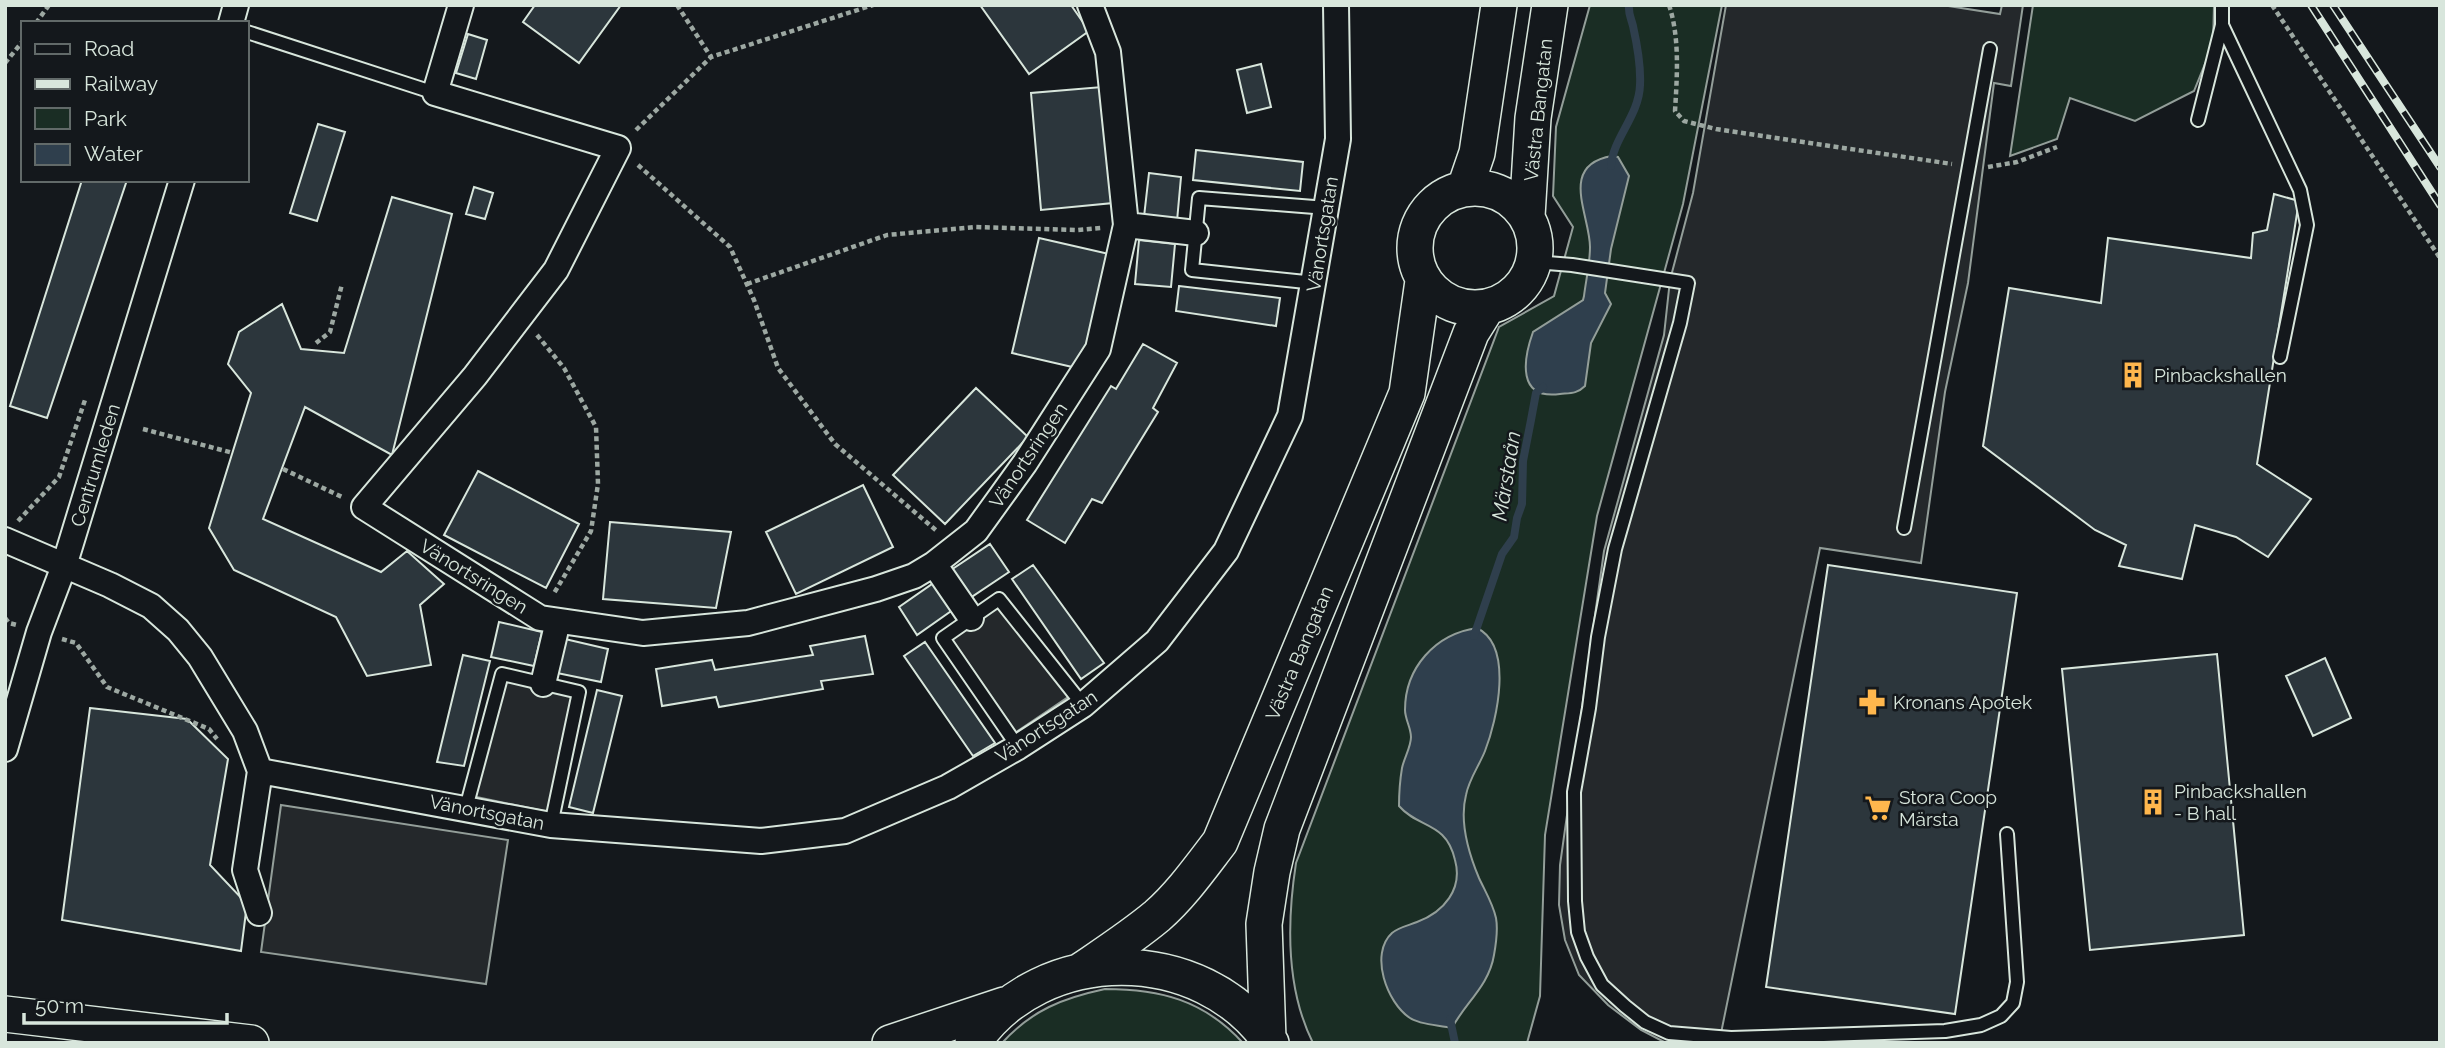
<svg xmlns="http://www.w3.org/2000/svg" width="2445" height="1048" font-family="Raleway,sans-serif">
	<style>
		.green { fill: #1a2d24; stroke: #939e99; stroke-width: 2 }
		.parking { fill: #24282b; stroke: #939e99; stroke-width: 2 }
		.water { fill: #2f3f4d; stroke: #939e99; stroke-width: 2 }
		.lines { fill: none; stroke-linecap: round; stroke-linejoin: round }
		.stream { stroke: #2f3f4d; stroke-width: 8 }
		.building { fill: #2c363c; stroke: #d8e6dc; stroke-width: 2 }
		.lane-casing { stroke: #d8e6dc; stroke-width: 16 }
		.street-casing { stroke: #d8e6dc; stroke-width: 28 }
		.secondary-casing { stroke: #d8e6dc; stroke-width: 38 }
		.path { stroke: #9da8a2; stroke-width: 4.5; stroke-dasharray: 5 3.5; stroke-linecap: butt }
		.lane { stroke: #14181c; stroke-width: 12 }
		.street { stroke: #14181c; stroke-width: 24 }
		.secondary { stroke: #14181c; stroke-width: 35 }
		.rail-casing { stroke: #d8e6dc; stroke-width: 8 }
		.rail { stroke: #14181c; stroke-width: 5; stroke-dasharray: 16; stroke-linecap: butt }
		.labels { text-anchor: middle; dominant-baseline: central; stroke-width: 5; stroke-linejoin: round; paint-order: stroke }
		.street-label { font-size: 19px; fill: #d8e6dc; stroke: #14181c }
		.poi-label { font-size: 19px; fill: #d8e6dc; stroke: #14181c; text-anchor: start }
		.water-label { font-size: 21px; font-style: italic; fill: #d8e6dc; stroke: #14181c }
	</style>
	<rect width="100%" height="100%" fill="#14181c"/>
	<path class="green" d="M1590 5H1722L1683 204 1597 516 1545 835 1540 996 1527 1043H1313C1286 989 1287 921 1296 863L1499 327 1554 296 1573 227 1553 196 1556 127Z
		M2033 5H2214L2213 44 2194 91 2135 121 2070 98 2057 139 2010 156Z
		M1105 989C1160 989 1204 1000 1243 1043H1002C1032 1010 1063 998 1105 989Z"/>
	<path class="parking" d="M1726 5H1942L2000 14 2002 5H2023L2011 86 1994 83 1968 283 1945 392 1921 563 1820 548 1719 1043H1666L1641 1030 1608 1005 1579 975 1565 940 1559 905 1560 865 1604 551 1664 335 1670 280 1693 193Z
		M999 595 1074 693 1009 737 939 638Z
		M501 672 581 690 554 813 467 795Z
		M281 805 508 840 486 984 261 952Z"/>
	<path class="water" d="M1612 156 1618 157 1629 176 1611 249 1605 293 1611 304 1591 343 1585 386C1577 394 1570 393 1560 394 1517 400 1523 360 1533 332L1583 300 1584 296C1586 280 1590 263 1590 247 1590 215 1558 165 1612 156Z
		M1477 628C1514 646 1497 720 1485 751 1479 766 1469 779 1466 795 1459 822 1469 854 1479 878 1485 891 1493 904 1496 918 1498 929 1496 944 1494 955 1489 986 1465 1003 1452 1028 1440 1025 1420 1025 1410 1018 1387 1003 1369 954 1392 933 1399 927 1410 925 1417 922 1444 912 1463 889 1455 860 1446 821 1419 829 1399 806 1399 794 1400 780 1402 768 1404 758 1411 747 1411 737 1411 728 1405 719 1405 710 1405 668 1435 634 1477 628Z"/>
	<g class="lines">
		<path class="stream" d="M1611 166C1613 138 1639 116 1640 85 1641 66 1637 44 1633 26 1631 18 1628 13 1629 5
			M1474 636 1502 554 1514 537 1517 518 1522 504 1523 461 1531 420 1536 393 1543 387
			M1450 1019 1455 1043"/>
	</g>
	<path class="building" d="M535 5H621L579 63 523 22Z
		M980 5H1071L1089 31 1029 74Z
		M468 34 487 40 476 79 456 73Z
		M1261 64 1271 107 1247 113 1237 70Z
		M1102 87 1113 203 1041 210 1031 93Z
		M318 124 345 132 317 221 290 213Z
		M1196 150 1303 162 1300 191 1193 180Z
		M1149 173 1181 177 1177 221 1144 217Z
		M82 180H127L47 418 10 406Z
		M474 187 493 193 485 219 466 214Z
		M2274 194 2299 201 2257 464 2311 499 2268 557 2236 537 2195 525 2182 579 2119 566 2126 545 2095 530 1983 446 2009 288 2101 303 2108 238 2251 258 2253 233 2267 230Z
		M392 197 452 214 392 455 305 407 263 519 381 572 407 551 444 584 420 605 431 665 367 676 336 617 234 570 209 528 251 393 228 364 239 332 282 304 301 349 344 353Z
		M1039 238 1109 254 1081 369 1012 353Z
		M1139 240 1175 244 1171 287 1135 284Z
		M1179 286 1280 298 1276 326 1176 311Z
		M1143 344 1177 363 1153 408 1158 412 1102 503 1092 499 1065 543 1027 520 1111 386 1116 389Z
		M976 388 1028 437 945 524 893 475Z
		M478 471 579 524 546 588 444 535Z
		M863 485 893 547 796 594 766 532Z
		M610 522 731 532 716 608 603 599Z
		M990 544 1009 572 970 598 951 570Z
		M1033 565 1104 663 1081 679 1012 579Z
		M1828 565 2017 593 1955 1014 1766 987Z
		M935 582 954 609 917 635 899 607Z
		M499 622 542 632 534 666 491 657Z
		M865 636 873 674 821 681 823 689 719 707 716 697 662 706 656 669 712 660 715 670 813 655 810 646Z
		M565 639 608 649 601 682 557 673Z
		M925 642 995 743 973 756 904 656Z
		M2217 654 2244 935 2090 950 2062 669Z
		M463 655 490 661 464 766 437 762Z
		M2325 658 2351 718 2313 736 2286 676Z
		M597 690 622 696 593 813 569 807Z
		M90 708 187 719 228 759 210 865 247 904 241 951 62 920Z"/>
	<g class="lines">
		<g class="lane-casing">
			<path id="lane" d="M2222 25 2300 190 2307 225 2280 357
				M247 32 435 93
				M2198 120 2222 25V5
				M1535 262 1572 265 1688 283 1680 323 1615 549 1598 637 1589 708 1574 792 1575 901 1578 932 1587 957 1602 985 1625 1006 1645 1022 1669 1033 1731 1038 1945 1031 1981 1025 2001 1016 2013 1003 2017 982 2007 834
				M1315 283 1192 270 1199 198 1327 208
				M1904 528 1990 49
				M1018 747 943 638 999 599 1083 705
				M466 808 502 674 579 692 551 825"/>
		</g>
		<g class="street-casing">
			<path id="street" d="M461 5 435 93 618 148 556 270 475 376 364 507 540 618 643 633 748 623 876 589 914 576 934 564 976 531 1025 463 1098 349 1126 225 1108 52 1090 5
				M231 23 236 5
				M1126 225 1196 233
				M5 540 110 585 151 606 178 630 200 657 245 731 260 771 245 870 259 913
				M934 564 971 618
				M543 684 558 621
				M5 749 39 632 64 566 182 180
				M260 771 551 825 761 841 845 831 948 787 1018 747 1083 705 1157 641 1226 551 1290 416 1338 139 1336 5"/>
		</g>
		<g class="secondary-casing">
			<path id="secondary" d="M1415 248a60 60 0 1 1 120 0a60 60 0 1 1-120 0Z
				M1465 188 1477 153 1499 5
				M1527 216 1533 118 1550 5
				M1082 970C1107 953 1133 936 1157 916 1181 895 1200 868 1220 842L1407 393 1423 281
				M5 1014 251 1043
				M1268 1039 1264 924 1272 872 1282 829 1471 333 1486 309
				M890 1043 1004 1005
				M973 1043C1041 942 1202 942 1271 1043"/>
		</g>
		<path class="path" d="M677 5 711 57
			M1669 5C1680 38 1677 77 1675 111L1684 121 1716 129 1952 164
			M2272 5 2440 258
			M36 23 49 5
			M5 63 23 41
			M636 130 711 57 873 5
			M638 165 730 247 754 300 778 368 835 444 938 532
			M1988 167 2017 162 2057 147
			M747 284 887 235 976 227 1078 230 1101 228
			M537 335 564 368 596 427 598 484 591 531 553 595
			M316 343 330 332 342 284
			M143 429 233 453
			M283 469 342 497
			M18 521 59 477 85 400
			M5 618 9 623 17 625
			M62 639 76 643 107 687 209 729 217 739"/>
		<use href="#lane" class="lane"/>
		<use href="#street" class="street"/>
		<use href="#secondary" class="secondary"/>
		<g class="rail-casing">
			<path id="rail" d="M2311 5 2440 205
				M2333 5 2440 167"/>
		</g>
		<use href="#rail" class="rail"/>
	</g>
	<defs>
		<g id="building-bare" transform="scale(2.1)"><path d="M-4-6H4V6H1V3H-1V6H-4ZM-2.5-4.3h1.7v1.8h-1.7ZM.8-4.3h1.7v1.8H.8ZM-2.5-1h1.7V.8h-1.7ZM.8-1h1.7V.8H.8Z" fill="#ffb74d" stroke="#14181c" stroke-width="2.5" paint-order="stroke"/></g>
		<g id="pharmacy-bare" transform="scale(2.1)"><path d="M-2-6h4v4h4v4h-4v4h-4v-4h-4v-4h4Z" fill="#ffb74d" stroke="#14181c" stroke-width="2.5" paint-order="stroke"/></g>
		<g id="supermarket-bare" transform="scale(2.1)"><path d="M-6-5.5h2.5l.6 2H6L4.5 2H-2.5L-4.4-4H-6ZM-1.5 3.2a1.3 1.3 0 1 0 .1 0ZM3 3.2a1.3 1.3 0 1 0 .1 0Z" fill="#ffb74d" stroke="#14181c" stroke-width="2.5" paint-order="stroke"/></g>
	</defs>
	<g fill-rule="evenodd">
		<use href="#building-bare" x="2133" y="375"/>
		<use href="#pharmacy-bare" x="1872" y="702"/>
		<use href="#building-bare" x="2153" y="802"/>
		<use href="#supermarket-bare" x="1878" y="808"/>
	</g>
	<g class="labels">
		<g class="street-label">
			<text transform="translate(1538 110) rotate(-84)">Västra Bangatan</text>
			<text transform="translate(1322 234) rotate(-81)">Vänortsgatan</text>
			<text transform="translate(1028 455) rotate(-56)">Vänortsringen</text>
			<text transform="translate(95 465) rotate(-73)">Centrumleden</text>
			<text transform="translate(474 576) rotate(32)">Vänortsringen</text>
			<text transform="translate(1299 653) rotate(-67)">Västra Bangatan</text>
			<text transform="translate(1046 726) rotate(-33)">Vänortsgatan</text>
			<text transform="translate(487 812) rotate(11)">Vänortsgatan</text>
		</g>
		<g class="poi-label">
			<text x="2154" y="375">Pinbackshallen</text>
			<text x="1893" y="702">Kronans Apotek</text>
			<text x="2174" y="791">Pinbackshallen<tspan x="2174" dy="22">- B hall</tspan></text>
			<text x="1899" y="797">Stora Coop<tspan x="1899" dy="22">Märsta</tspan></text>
		</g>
		<g class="water-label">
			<text transform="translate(1506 476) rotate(-81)">Märstaån</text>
		</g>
	</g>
	<rect width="2445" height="1048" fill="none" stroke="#d8e6dc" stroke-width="14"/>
	<rect x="21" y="21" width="228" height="161" fill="#14181c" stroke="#626a69" stroke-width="2"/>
	<rect x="35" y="44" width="35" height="10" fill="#14181c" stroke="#626a69" stroke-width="2"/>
	<text x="84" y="56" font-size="21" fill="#d8e6dc">Road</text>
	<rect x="35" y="79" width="35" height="10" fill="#d8e6dc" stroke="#626a69" stroke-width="2"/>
	<text x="84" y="91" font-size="21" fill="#d8e6dc">Railway</text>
	<rect x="35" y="108" width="35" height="21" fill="#1a2d24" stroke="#626a69" stroke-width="2"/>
	<text x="84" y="126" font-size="21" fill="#d8e6dc">Park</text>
	<rect x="35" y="144" width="35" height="21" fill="#2f3f4d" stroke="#626a69" stroke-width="2"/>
	<text x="84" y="161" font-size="21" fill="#d8e6dc">Water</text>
	<path d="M24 1013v10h203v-10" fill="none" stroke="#d8e6dc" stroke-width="3.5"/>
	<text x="35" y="1013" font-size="21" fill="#d8e6dc" stroke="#14181c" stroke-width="5" paint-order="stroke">50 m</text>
</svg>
